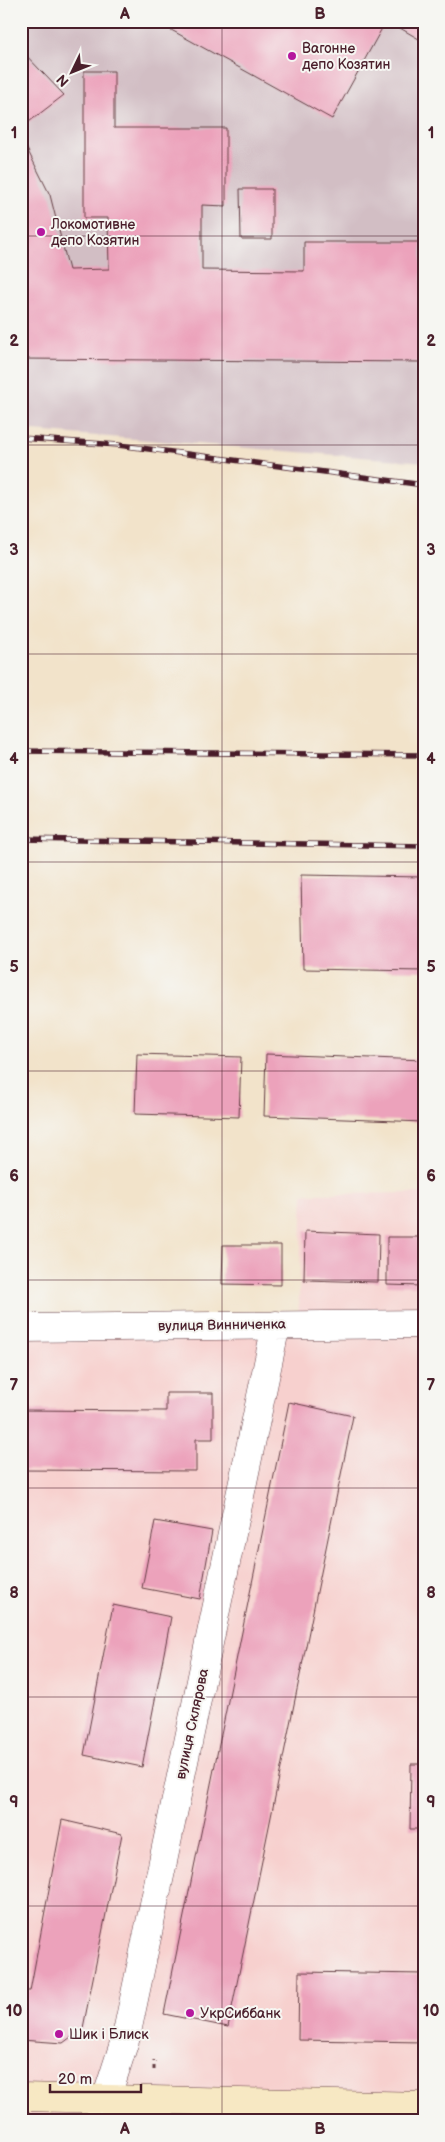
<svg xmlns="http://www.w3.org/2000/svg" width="445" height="2142" font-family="'Balsamiq Sans',sans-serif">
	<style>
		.built { fill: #f7d0ce }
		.industrial { fill: #d2bec4 }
		.building { fill: #eca2bb }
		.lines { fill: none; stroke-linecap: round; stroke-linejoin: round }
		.street-casing { stroke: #633c43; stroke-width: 29 }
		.secondary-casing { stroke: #633c43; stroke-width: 29 }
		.path { stroke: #633c43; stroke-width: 3; stroke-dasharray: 4 4; stroke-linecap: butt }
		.street { stroke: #fff; stroke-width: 28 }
		.secondary { stroke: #f7e8c3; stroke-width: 28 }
		.rail-casing { stroke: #4a1f2b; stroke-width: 5.5 }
		.rail { stroke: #f6f6f2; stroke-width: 4; stroke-dasharray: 11; stroke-linecap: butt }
		.grid { fill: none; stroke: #4a1f2b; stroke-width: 1; stroke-opacity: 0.55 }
		.poi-dot { fill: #b5179e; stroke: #f6f6f2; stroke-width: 2 }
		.labels { text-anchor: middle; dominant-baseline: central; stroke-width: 4; stroke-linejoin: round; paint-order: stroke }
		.poi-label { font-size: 14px; fill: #4a1f2b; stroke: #f6f6f2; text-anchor: start }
		.street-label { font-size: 14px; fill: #4a1f2b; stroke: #f6f6f2 }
		.neatline { fill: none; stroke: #4a1f2b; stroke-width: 2 }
		.grid-label { font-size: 16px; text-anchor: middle; font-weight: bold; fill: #4a1f2b }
	</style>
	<rect width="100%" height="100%" fill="#f6f6f2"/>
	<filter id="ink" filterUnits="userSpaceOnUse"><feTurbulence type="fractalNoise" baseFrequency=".02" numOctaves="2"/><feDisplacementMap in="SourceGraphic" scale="10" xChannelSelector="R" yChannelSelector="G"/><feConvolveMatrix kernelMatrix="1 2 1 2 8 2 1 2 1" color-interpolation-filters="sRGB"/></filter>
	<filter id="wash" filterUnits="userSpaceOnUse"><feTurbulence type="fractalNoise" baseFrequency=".0096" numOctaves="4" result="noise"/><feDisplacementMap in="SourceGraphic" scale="20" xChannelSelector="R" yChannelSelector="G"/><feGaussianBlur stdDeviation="1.12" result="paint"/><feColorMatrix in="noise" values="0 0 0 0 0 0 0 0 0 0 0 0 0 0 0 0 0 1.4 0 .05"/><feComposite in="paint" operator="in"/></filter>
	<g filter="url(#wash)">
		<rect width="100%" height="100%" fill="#f2e3ca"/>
		<path class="built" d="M424 1193V2105L105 2098 99 2121H21V1328L298 1324 303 1194Z"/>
		<path class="industrial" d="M21 21H424V462L21 430Z"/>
		<g id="blocks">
			<path class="building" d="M155 21H386L332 119Z
				M388 21H424V42Z
				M21 50 64 95 21 128Z
				M84 71H114V128H226V206L202 205V270L304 271V242H421L422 362 21 359V137L50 195 69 270 109 269 108 218H84Z
				M240 189H272V239H241Z
				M301 875 424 877V971L303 969Z
				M137 1054 241 1057 239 1117 135 1114Z
				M266 1054 424 1060V1122L264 1116Z
				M305 1231 379 1234 378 1282 304 1280Z
				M387 1237H422L421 1286 387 1285Z
				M223 1245H281V1285L222 1284Z
				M166 1393H213V1439H196V1471L21 1470V1410L166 1411Z
				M289 1402 353 1416 228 2027 164 2014Z
				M155 1521 212 1531 200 1599 142 1588Z
				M113 1605 171 1617 142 1767 84 1755Z
				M411 1764H424V1829H410Z
				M62 1820 122 1834 83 2028 63 2043 21 2040V1991H30Z
				M299 1972 424 1974V2042L298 2040Z"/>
		</g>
	</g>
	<g filter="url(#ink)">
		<use href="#blocks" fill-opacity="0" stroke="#633c43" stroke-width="1"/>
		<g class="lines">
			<g class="street-casing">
				<path id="street" d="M21 1328 424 1324
					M99 2121 126 2037 276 1325"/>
			</g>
			<g class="secondary-casing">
				<path id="secondary" d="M21 2097 424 2106"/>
			</g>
			<path class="path" d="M154 2070V2061"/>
			<use href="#street" class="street"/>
			<use href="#secondary" class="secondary"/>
			<g class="rail-casing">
				<path id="rail" d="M21 438 118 445 424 485
					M21 751 424 755
					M21 839 424 846"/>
			</g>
			<use href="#rail" class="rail"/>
		</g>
	</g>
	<path class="grid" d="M222 21V2121M21 236H424M21 445H424M21 654H424M21 862H424M21 1071H424M21 1280H424M21 1488H424M21 1697H424M21 1906H424"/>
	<g class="poi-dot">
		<circle cx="292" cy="56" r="5"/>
		<circle cx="41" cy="232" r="5"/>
		<circle cx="190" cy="2013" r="5"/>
		<circle cx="59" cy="2034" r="5"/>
	</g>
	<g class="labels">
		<g class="poi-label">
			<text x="302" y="48">Вагонне<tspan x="302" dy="16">депо Козятин</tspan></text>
			<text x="51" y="224">Локомотивне<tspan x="51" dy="16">депо Козятин</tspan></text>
			<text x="200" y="2013">УкрСиббанк</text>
			<text x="69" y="2034">Шик і Блиск</text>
		</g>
		<g class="street-label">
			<text transform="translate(222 1325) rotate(-1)">вулиця Винниченка</text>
			<text transform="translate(192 1724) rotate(-78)">вулиця Склярова</text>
		</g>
	</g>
	<rect width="445" height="2142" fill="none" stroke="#f6f6f2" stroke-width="55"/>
	<g transform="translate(72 72) rotate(227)" stroke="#f6f6f2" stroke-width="4" paint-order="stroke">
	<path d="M0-4L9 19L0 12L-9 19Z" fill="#4a1f2b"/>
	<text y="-8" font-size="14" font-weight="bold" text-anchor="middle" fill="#4a1f2b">N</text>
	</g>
	<path d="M50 2084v8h91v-8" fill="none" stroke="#4a1f2b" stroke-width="2.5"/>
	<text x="58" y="2084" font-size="15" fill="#4a1f2b" stroke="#f6f6f2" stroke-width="4" paint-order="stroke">20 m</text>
	<rect x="28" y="28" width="390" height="2086" class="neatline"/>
	<g class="grid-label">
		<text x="125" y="19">A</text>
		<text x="320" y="19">B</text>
		<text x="14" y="138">1</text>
		<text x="431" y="138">1</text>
		<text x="14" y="346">2</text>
		<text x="431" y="346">2</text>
		<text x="14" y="555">3</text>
		<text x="431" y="555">3</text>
		<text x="14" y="764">4</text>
		<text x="431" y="764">4</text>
		<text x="14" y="972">5</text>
		<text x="431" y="972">5</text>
		<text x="14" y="1181">6</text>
		<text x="431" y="1181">6</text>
		<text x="14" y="1390">7</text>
		<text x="431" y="1390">7</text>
		<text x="14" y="1598">8</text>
		<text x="431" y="1598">8</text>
		<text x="14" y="1807">9</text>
		<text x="431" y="1807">9</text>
		<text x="14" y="2016">10</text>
		<text x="431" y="2016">10</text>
		<text x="125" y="2134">A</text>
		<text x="320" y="2134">B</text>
	</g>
</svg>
